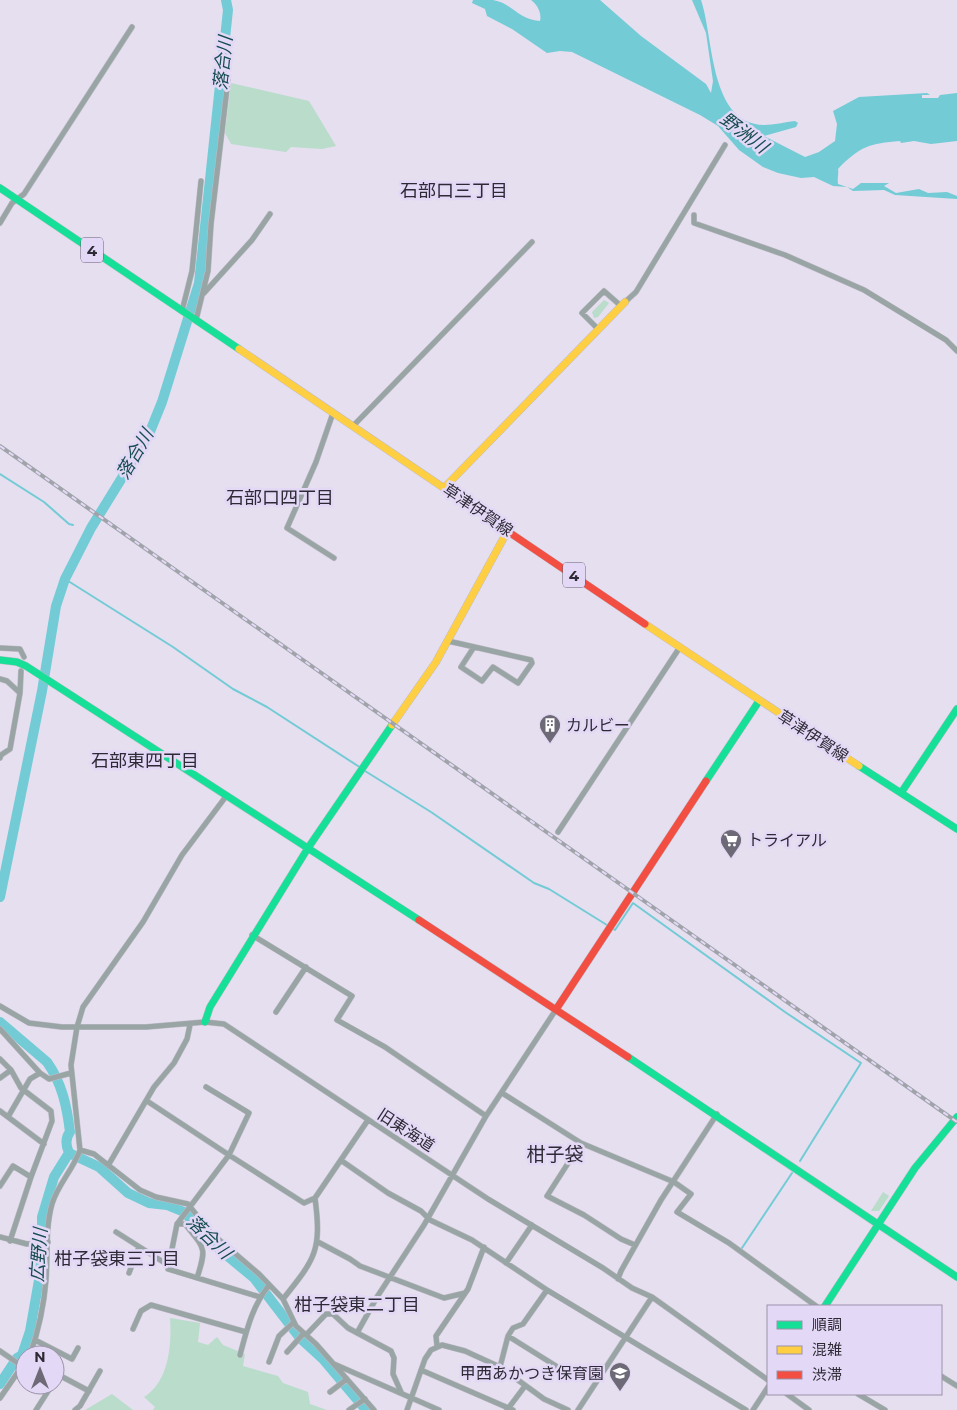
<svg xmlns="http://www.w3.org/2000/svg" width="957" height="1410" font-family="Montserrat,'Noto Sans JP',sans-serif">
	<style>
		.green { fill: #b9dccb }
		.water { fill: #73cbd6 }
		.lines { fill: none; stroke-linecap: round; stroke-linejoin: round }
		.stream { stroke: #73cbd6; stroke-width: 2 }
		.river { stroke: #73cbd6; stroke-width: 10 }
		.street-casing { stroke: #c1bcc8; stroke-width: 6 }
		.fast-casing { stroke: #c1bcc8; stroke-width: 8 }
		.slow-casing { stroke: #c1bcc8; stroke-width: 8 }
		.jam-casing { stroke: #c1bcc8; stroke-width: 8 }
		.street { stroke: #99a5a5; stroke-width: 5 }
		.fast { stroke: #16e098; stroke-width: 7 }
		.slow { stroke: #ffcf43; stroke-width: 7 }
		.jam { stroke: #f24e42; stroke-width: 7 }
		.rail-casing { stroke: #a0a4aa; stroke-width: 4 }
		.rail { stroke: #e3d8f6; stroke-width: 2; stroke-dasharray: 5.5; stroke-linecap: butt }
		.labels { text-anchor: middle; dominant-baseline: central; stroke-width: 5; stroke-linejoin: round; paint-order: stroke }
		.shield { fill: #e3d8f6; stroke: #645e6f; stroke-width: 1 }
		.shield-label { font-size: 15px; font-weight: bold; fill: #2e2a35 }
		.street-label { font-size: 16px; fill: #2e2a35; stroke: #e3d8f6 }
		.poi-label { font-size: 16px; fill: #2e2a35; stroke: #e3d8f6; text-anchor: start }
		.water-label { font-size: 18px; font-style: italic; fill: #164d51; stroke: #e3d8f6 }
		.neighbourhood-label { font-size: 18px; fill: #2e2a35; stroke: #e3d8f6 }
		.quarter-label { font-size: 19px; fill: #2e2a35; stroke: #e3d8f6 }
	</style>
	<rect width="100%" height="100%" fill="#e5dfef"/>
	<path class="green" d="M231 83 309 101 336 146 322 149 291 147 286 152 231 144 225 133Z
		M604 300 609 303 598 317 594 318 592 312Z
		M883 1192 889 1196 879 1211H871Z
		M170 1318 200 1323 198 1342 208 1345 217 1337 223 1345 245 1354 243 1366 278 1376 283 1383 308 1392 310 1404 327 1410H153L155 1407 144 1397C169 1382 172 1344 170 1318Z
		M112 1394 133 1410H85Z"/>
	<path class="water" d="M473 0C480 0 487 0 493 0 512 3 517 19 540 21 542 13 537 4 531 0H600L641 36 706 84 711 93 713 81 706 33 692 0H701C714 38 709 124 764 125 774 125 785 122 795 121L798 123 796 127 764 136 805 157 819 152 835 141 837 124 833 111 859 97 927 93 930 95H922V98H938L940 95 957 93V141L931 144 914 141 901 143 900 141C870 143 859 147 838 169 839 174 837 178 838 184L853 189 861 183H889L884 186 896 193 919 189 928 193 947 192 957 196V199L895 195 884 190 853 191 847 187 833 186 814 177 801 178 778 173 763 167 739 150 718 126 700 115 572 52 560 51 547 53 512 29 487 16 485 9 472 3Z"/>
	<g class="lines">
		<path class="stream" d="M0 474 44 502 69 524 73 525
			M65 579 173 647 233 689 267 707 361 768
			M365 771 431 812 534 883 549 889 615 930 633 903 785 1012 861 1063 800 1161
			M742 1248 792 1173"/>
		<path class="river" d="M0 897 42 691 56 606 65 579 91 528 149 434 162 402 199 283 228 10 226 0
			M0 1022 47 1062C62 1083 67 1107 70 1132 65 1138 66 1146 69 1153L99 1167 128 1193 149 1203 167 1205 184 1212 213 1244 254 1278 300 1338 323 1359 366 1410
			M0 1384 17 1358 22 1355 30 1331 39 1280 42 1253V1217L54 1177 69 1153"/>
		<g class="street-casing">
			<path id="street" d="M694 215V223L785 255 864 290 946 340 957 351
				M0 223 12 203 24 194 132 27
				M204 293 252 240 270 214
				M625 302 636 292 725 145
				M182 311 192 271 201 181
				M196 320 208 271 211 224 228 80
				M598 329 582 313 604 291 621 306
				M333 413 316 462 287 528 334 558
				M353 426 532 242
				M447 641 457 643 531 660 532 663 518 683 493 667 482 681 461 667 474 647
				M0 648 20 649 24 657
				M0 679 7 681 20 693 10 749 1 755 0 758
				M20 693 21 671
				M558 832 680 647
				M252 935 352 996 337 1020 385 1047 486 1116
				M0 1006 29 1023 62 1027H146L205 1022 224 1024 488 1199 603 1268 632 1288 652 1297 768 1380
				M276 1012 306 967
				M0 1029 40 1073
				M0 1059 11 1070 21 1088 51 1111 52 1121 31 1177 10 1241
				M0 1078 11 1070
				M502 1093 581 1143 674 1182 691 1194 677 1212 729 1243 816 1306
				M147 1101 229 1155 249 1113 206 1087
				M0 1111 44 1144
				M8 1117 30 1079 40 1073 49 1079 71 1073
				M581 1143 547 1196 584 1215 621 1239 635 1245
				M80 1150 94 1154 140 1190 156 1197 188 1204 210 1232 259 1274 283 1299 296 1326 316 1344 374 1410
				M342 1161 388 1193 421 1211 430 1220 472 1240 547 1290 746 1410
				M109 1164 154 1087 174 1063 187 1039 190 1025
				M0 1186 13 1166 31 1177
				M177 1224H185C205 1249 207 1247 197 1278
				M116 1232 168 1265
				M0 1237 27 1244 48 1242
				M318 1242 350 1259 360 1266 444 1298 465 1293
				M506 1263 532 1225
				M129 1273 139 1247
				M618 1279 621 1271 661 1200 717 1114
				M260 1297 168 1269 177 1224 229 1155 304 1203 315 1198
				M283 1299C315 1259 322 1251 315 1198L368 1120
				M133 1329 141 1311 151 1305 246 1332
				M357 1333 377 1297 424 1225 486 1116 557 1008
				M306 1335 326 1314H333L348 1328 391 1351 394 1358 393 1374 401 1392
				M508 1336 513 1328 523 1324 547 1290
				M35 1340 72 1359 78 1348
				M437 1346 436 1336 468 1289 484 1247
				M0 1351 22 1366
				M287 1352 304 1333
				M30 1355C38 1332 44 1305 46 1280 48 1255 45 1229 52 1204 58 1184 73 1170 80 1150L71 1065 77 1027 83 1007 143 922 182 855 227 795
				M240 1355C247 1329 252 1307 269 1285
				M269 1362 279 1336 294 1322
				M334 1364 439 1410
				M500 1367 508 1336 572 1376 587 1374 598 1379
				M421 1370 513 1410
				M55 1373 89 1391
				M941 1376 957 1386
				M330 1392 347 1379
				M787 1394 809 1410
				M858 1394 885 1410
				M0 1398 25 1362
				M36 1410 52 1385
				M75 1410 80 1406 100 1371
				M349 1410 365 1399
				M407 1410 425 1359 431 1350 442 1345 465 1351 500 1367 544 1399 568 1410
				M507 1410 525 1386
				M578 1410 652 1297
				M753 1410 768 1387"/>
		</g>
		<g class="fast-casing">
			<path id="fast" d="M0 188 239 349
				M0 660 17 662 26 666 419 920
				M859 766 957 829
				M706 781 759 701
				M901 793 957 709
				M205 1022 210 1007 308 848 392 725
				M628 1057 957 1277
				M825 1306 915 1168 957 1117"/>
		</g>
		<g class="slow-casing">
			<path id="slow" d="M239 349 494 522
				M444 488 625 302
				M645 624 859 766
				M392 725 436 662 508 530"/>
		</g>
		<g class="jam-casing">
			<path id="jam" d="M494 522 645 624
				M419 920 628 1057
				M557 1008 706 781"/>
		</g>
		<use href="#street" class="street"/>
		<use href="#fast" class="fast"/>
		<use href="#slow" class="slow"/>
		<use href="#jam" class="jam"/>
		<g class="rail-casing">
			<path id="rail" d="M0 446 957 1122"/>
		</g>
		<use href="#rail" class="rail"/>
	</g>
	<defs>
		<g id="building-pin" transform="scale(1.125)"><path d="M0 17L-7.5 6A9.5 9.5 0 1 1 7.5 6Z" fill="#6e6976" stroke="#e3d8f6"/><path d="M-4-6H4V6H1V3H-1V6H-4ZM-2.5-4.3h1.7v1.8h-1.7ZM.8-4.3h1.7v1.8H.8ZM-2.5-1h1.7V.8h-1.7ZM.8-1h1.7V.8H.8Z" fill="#fff"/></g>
		<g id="supermarket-pin" transform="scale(1.125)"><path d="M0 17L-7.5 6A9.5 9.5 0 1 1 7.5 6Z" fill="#6e6976" stroke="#e3d8f6"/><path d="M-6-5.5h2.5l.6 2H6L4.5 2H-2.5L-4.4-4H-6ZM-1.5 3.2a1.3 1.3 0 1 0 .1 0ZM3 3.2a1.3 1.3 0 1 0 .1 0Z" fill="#fff"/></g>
		<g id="school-pin" transform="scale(1.125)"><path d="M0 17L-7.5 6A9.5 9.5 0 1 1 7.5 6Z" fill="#6e6976" stroke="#e3d8f6"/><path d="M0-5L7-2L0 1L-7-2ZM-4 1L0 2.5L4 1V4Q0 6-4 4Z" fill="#fff"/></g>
	</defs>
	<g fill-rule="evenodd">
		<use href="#building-pin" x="550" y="725"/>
		<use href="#supermarket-pin" x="731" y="840"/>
		<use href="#school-pin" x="620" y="1373"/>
	</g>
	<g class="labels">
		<g class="shield">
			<rect x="81" y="237.5" width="22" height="25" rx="4"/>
			<rect x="563" y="562.5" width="22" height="25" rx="4"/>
		</g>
		<g class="shield-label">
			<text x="92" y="250">4</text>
			<text x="574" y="575">4</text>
		</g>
		<g class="street-label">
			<text transform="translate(478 510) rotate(34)">草津伊賀線</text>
			<text transform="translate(813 736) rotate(33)">草津伊賀線</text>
			<text transform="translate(406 1130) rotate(33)">旧東海道</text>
		</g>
		<g class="poi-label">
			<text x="566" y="725">カルビー</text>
			<text x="747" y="840">トライアル</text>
			<text x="604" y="1373" text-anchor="end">甲西あかつき保育園</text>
		</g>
		<g class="water-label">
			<text transform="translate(223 63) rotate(-84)">落合川</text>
			<text transform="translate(744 133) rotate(37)">野洲川</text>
			<text transform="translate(135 454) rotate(-60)">落合川</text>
			<text transform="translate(209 1237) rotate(44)">落合川</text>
			<text transform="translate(39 1255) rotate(-86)">広野川</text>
		</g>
		<g class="neighbourhood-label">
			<text x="454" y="191">石部口三丁目</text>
			<text x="280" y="498">石部口四丁目</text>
			<text x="145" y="761">石部東四丁目</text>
			<text x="117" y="1259">柑子袋東三丁目</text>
			<text x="357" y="1305">柑子袋東二丁目</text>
		</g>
		<g class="quarter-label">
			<text x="555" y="1154">柑子袋</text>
		</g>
	</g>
	<rect x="767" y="1305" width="175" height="90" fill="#e3d8f6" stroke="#9b92a9"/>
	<rect x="777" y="1321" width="25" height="8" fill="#16e098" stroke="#9b92a9"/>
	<text x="812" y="1330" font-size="15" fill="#2e2a35">順調</text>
	<rect x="777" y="1346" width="25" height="8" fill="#ffcf43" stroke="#9b92a9"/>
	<text x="812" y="1355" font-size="15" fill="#2e2a35">混雑</text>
	<rect x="777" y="1371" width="25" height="8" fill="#f24e42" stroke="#9b92a9"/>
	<text x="812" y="1380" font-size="15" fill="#2e2a35">渋滞</text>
	<g transform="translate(40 1370)"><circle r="24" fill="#e3d8f6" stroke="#9b92a9"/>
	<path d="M0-4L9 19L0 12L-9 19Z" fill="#6e6976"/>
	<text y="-8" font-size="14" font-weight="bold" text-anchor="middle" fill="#2e2a35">N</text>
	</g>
</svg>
